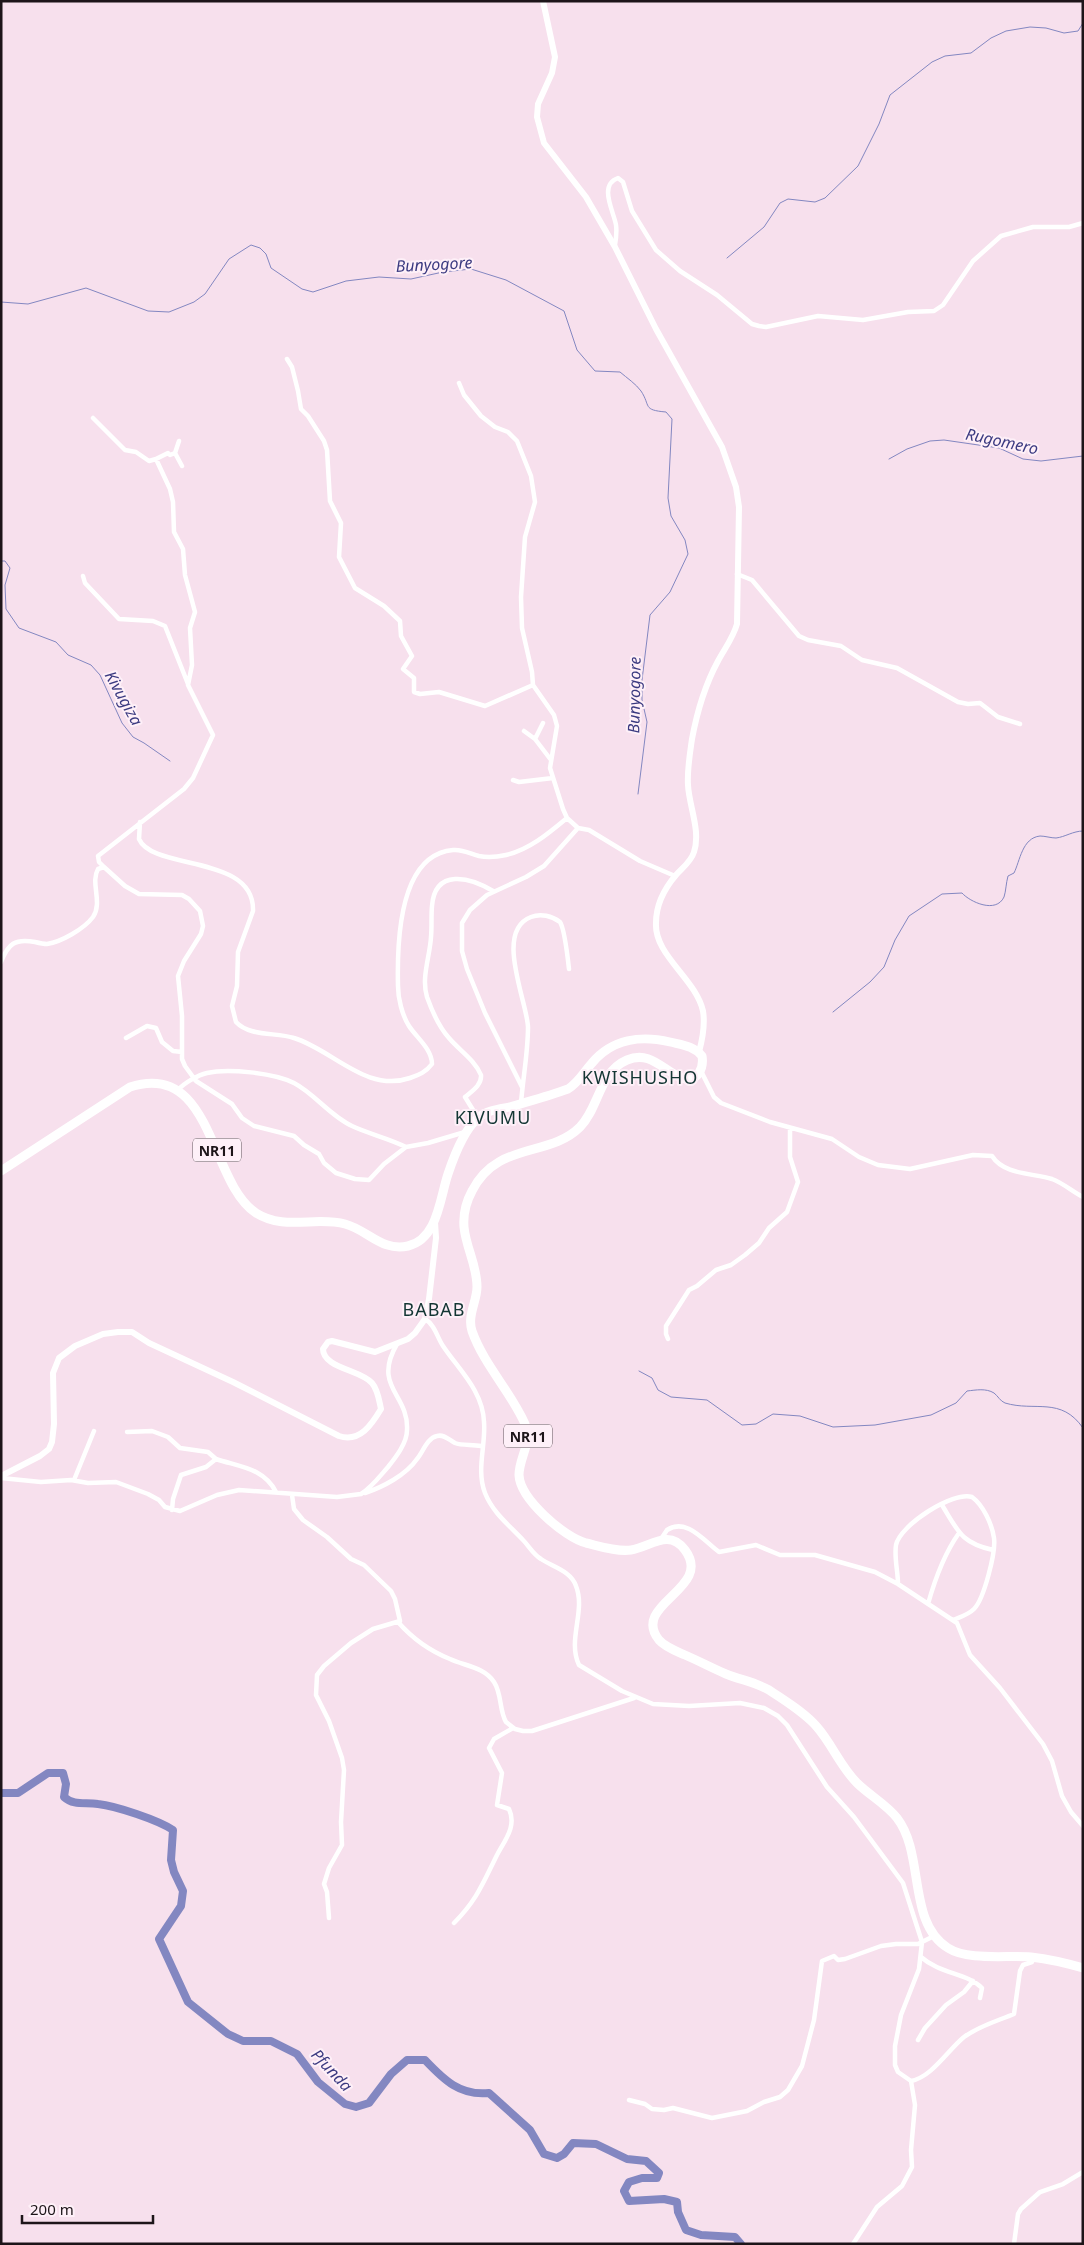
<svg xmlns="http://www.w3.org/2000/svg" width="1084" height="2245" font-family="'Noto Sans',sans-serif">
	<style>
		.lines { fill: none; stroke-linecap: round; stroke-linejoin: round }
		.stream { stroke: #8387c1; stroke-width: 1 }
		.river { stroke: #8387c1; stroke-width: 8 }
		.street { stroke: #fff; stroke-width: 4.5 }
		.secondary { stroke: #fff; stroke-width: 6 }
		.highway { stroke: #fff; stroke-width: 9 }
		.labels { text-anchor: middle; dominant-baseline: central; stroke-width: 4; stroke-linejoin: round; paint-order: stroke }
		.shield { fill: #fef0f8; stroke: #60575c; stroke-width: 1 }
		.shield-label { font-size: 14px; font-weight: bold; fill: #1d1519 }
		.water-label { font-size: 16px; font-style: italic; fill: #3b3a80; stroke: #fef0f8 }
		.quarter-label { font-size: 18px; letter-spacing: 1px; fill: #143634; stroke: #fef0f8 }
	</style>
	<rect width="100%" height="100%" fill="#f7e0ed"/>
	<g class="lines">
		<path class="stream" d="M727 258 764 227 780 203 788 199 815 202 825 198 858 166 879 124 890 95 932 62 945 56 971 53 991 38 1006 31 1030 27 1046 28 1064 33 1078 31 1083 23V3
			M1 302 28 304 86 288 148 311 169 312 194 302 205 294 229 259 251 245 260 248 266 254 271 268 302 289 313 292 346 281 379 277 411 279 443 272 471 269 506 280 564 311 577 350 595 371 620 372C627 378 636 384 641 391 651 406 642 410 666 412L672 419 668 498 671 516 685 540 688 554 670 592 650 615 642 680V700L647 722 638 794
			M889 459 907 449 930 441 944 440 999 448 1023 459 1041 461 1083 456
			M1 561H5L10 568 5 585 6 609 19 628 56 642 68 655 91 665 100 675 122 723 133 737 144 743 170 761
			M833 1012 870 982 884 967 895 940 909 916 942 894 962 893C970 902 996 914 1004 897 1006 891 1006 883 1008 876L1014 873C1020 861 1022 838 1040 836 1045 836 1051 838 1056 838 1065 837 1073 831 1083 831
			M639 1371 652 1378 658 1390 671 1397 707 1400 742 1425 756 1424 773 1414 800 1416 833 1427 875 1425 931 1415 956 1403 967 1391C976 1390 986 1388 994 1393 998 1396 1000 1401 1005 1403 1035 1412 1061 1396 1083 1428"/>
		<path class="river" d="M1 1793H18L48 1773H63L66 1784 64 1797C74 1806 85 1802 98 1804 116 1806 158 1820 173 1830L171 1860 174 1872 183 1891 181 1906 159 1939 188 2002 228 2034 243 2041H271L297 2054 318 2082 345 2104 356 2107 369 2103 391 2074 407 2060H425C444 2080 460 2096 489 2093L530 2130 544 2154 557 2158 564 2154 573 2143 596 2144 627 2159 646 2161 659 2173 657 2178H642L629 2182 624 2191 629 2201 664 2199 677 2202 678 2212 686 2230 701 2235 735 2237 741 2244"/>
		<path class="street" d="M615 245C616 239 617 232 616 225 614 212 598 185 618 178L623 182 632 211 656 250 680 271 717 295 752 324 759 326 766 327 818 316 863 320 908 312 934 311 943 305 973 261 1001 236 1033 227H1069L1083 223
			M287 359 292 367 298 391 301 409 308 416 324 441 327 450 330 501 341 523 339 557 355 588 384 606 400 621 401 636 412 656 403 669 414 678V692L420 694 439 692 485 706 533 685
			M459 383 464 395 481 416 495 427 508 432 517 441 531 476 535 502 525 537 521 597 522 628 532 672 533 685 554 715 557 726 550 768 563 809 567 818 578 828
			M175 453 182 466
			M156 459 168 453 170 455 175 453 179 441
			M737 574 752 580 799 636 808 640 841 646 862 660 897 668 958 702 968 704 980 703 998 717 1020 724
			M83 576 85 583 119 619 153 621 165 626 188 684
			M524 731 535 739 551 760
			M535 739 543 723
			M513 780 519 782 553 778
			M140 822 139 839C153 871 255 854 253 911L238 952 237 986 232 1006 236 1022C250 1037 276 1032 294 1038 333 1050 366 1093 410 1078 419 1075 426 1072 432 1064 432 1049 416 1037 409 1026 402 1015 398 998 398 986 397 945 398 855 453 850 463 849 471 854 479 856 488 858 497 857 506 855 529 850 549 833 567 818
			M104 867 125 886 139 894 182 895 189 899 200 911 203 926 201 934 184 961 178 976 182 1016V1059L185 1066 196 1081 232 1104 242 1118 254 1126 294 1136 304 1145 319 1154 324 1163 336 1173 355 1179 369 1180 384 1164 406 1147 428 1143 465 1132
			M1 962C8 944 15 938 35 942 39 943 43 944 47 944 61 942 84 929 93 917 103 902 90 883 98 869L104 867 99 862 98 856 184 789 193 778 213 735 188 685 192 665 190 628 195 612 185 575 183 549 174 532 173 502 170 489 156 459 149 461 136 452 125 450 93 418
			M126 1038 147 1026 156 1028 162 1042 173 1051 182 1052
			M701 1071 714 1097 721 1103 770 1122 832 1139 859 1157 878 1165 910 1169 973 1155 992 1156C1004 1175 1033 1173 1052 1179 1063 1183 1073 1192 1083 1197
			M522 1087 485 1013 467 969 462 951V923L470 910 487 895 526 877 544 866 578 828 589 830 640 861 675 876
			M178 1090C184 1083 198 1075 207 1073 228 1068 274 1073 294 1083 315 1094 330 1116 352 1126 369 1134 388 1138 406 1147
			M521 1103C523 1078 528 1052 528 1027 527 1001 494 931 531 917 541 913 552 916 560 922 564 928 568 960 569 969
			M478 1118 465 1097C472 1091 482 1085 481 1075 475 1060 459 1050 449 1038 439 1027 432 1011 427 997 421 978 430 956 431 937 432 926 431 916 432 906 435 868 470 877 493 891
			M425 1319C435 1325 437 1337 443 1346 459 1370 483 1391 484 1422 486 1445 476 1470 485 1493 493 1513 509 1525 523 1540 529 1546 533 1554 541 1559 553 1567 571 1571 576 1586 586 1611 567 1640 579 1665L622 1691 653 1704 689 1706 740 1703 764 1708 778 1716 787 1725 827 1787 854 1817 903 1883 922 1942 919 1969 901 2015 895 2046V2065L898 2072 911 2081 915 2105 911 2150 912 2167 902 2186 877 2207 853 2244
			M668 1339 666 1334V1326L689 1290 697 1286 716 1270 731 1265 745 1255 759 1243 769 1228 787 1212 798 1182 790 1157V1128
			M127 1432 152 1431 168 1437 180 1448 208 1452 216 1459
			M1 1478 41 1482 71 1480 88 1483 116 1482 148 1494 159 1500 165 1507 180 1511 217 1495 239 1490 337 1497 361 1494C372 1487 380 1476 388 1467 396 1457 407 1443 407 1430 409 1394 372 1387 397 1344
			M74 1480 94 1431
			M365 1493C383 1487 406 1475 417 1459 423 1452 427 1438 437 1436 444 1434 449 1440 455 1443 462 1446 473 1444 481 1446
			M292 1495 294 1509 303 1520 327 1537 351 1559 364 1565 391 1591 395 1599 400 1621 373 1629 351 1643 324 1666 317 1675 316 1695 329 1721 342 1758 344 1770 341 1822 342 1845 329 1868 324 1884 327 1892 329 1918
			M942 1505C958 1531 961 1543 993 1550
			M172 1510 173 1499 181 1475 206 1467 216 1459C240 1467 264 1468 276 1492
			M661 1539 667 1530C687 1517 705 1542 719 1552L756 1545 780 1555H815L875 1572 898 1584 957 1623 970 1655 1000 1688 1043 1744 1052 1761 1062 1796 1071 1812 1083 1826
			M898 1584C898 1572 894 1557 896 1545 900 1525 953 1491 972 1497 983 1505 992 1524 994 1538 996 1552 984 1599 974 1609 968 1615 960 1617 953 1620
			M928 1604C935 1579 944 1554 959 1533
			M398 1622C412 1638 430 1651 450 1659 465 1666 484 1667 494 1682 502 1694 499 1710 506 1722L515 1729 523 1731H532L634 1698
			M454 1923C477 1900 483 1883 497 1855 505 1840 517 1826 509 1809L497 1805 502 1773 489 1748 494 1739 513 1728
			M921 1957C940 1974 967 1973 982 1988L980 1998
			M918 2040 925 2028 946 2005 964 1992 973 1981
			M911 2081C932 2077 948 2050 964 2037 979 2026 997 2021 1014 2014L1020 1971 1023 1965 1032 1962 1033 1958
			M629 2100 645 2104 652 2109 664 2110 673 2108 712 2118 747 2111 764 2102 780 2097 788 2090 802 2066 814 2020 822 1961 834 1956 838 1960 845 1959 881 1946 896 1944H918L934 1936
			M1014 2244 1018 2214 1021 2209 1040 2192 1063 2184 1083 2172"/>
		<path class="secondary" d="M543 1 555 57 552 73 538 104 537 117 544 143 586 197 615 247 656 329 722 447 736 487 739 507 737 624C733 638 725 648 718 661 705 685 697 712 692 739 690 753 687 770 688 785 689 806 701 831 694 852 691 862 682 868 676 875 664 889 656 905 656 923 654 955 696 979 703 1011 705 1023 702 1041 699 1052
			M1 1476 40 1456 49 1449 52 1442 54 1424 53 1373 59 1358 75 1346 103 1334 118 1332H132L149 1343 233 1382 339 1436C360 1443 372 1424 381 1409 379 1400 378 1390 372 1383 361 1370 323 1368 323 1349L328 1342 332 1341 375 1352 408 1339 415 1333 425 1319 429 1299 436 1238 435 1222"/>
		<path class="highway" d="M1 1171 130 1087C213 1060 209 1182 256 1213 284 1231 316 1216 345 1224 368 1230 382 1252 408 1246 438 1239 440 1197 448 1174 454 1156 464 1130 478 1118 487 1110 500 1109 510 1107 530 1101 549 1096 568 1089 578 1083 584 1072 592 1063 612 1039 641 1035 670 1042 682 1045 694 1046 702 1056 704 1068 698 1083 682 1078 663 1071 651 1050 627 1060 599 1072 599 1108 580 1127 549 1158 497 1141 472 1191 466 1202 463 1214 464 1227 466 1248 477 1265 477 1287 477 1301 467 1316 472 1331 484 1365 511 1392 525 1424 533 1442 519 1457 519 1475 520 1499 564 1537 586 1543 599 1546 617 1552 631 1550 650 1547 669 1528 685 1550 714 1589 630 1604 659 1640 665 1647 676 1651 685 1655 699 1661 712 1668 726 1674 741 1680 755 1682 769 1690 785 1701 804 1712 817 1727 832 1744 840 1766 857 1783 869 1795 886 1804 897 1818 925 1854 907 1923 948 1948 968 1961 1007 1955 1031 1957 1048 1959 1066 1963 1083 1968"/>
	</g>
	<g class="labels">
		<g class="shield">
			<rect x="193" y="1138.5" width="48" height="23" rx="4"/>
			<rect x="504" y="1424.5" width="48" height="23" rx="4"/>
		</g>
		<g class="shield-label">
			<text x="217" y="1150">NR11</text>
			<text x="528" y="1436">NR11</text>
		</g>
		<g class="water-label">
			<text transform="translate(434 264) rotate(-3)">Bunyogore</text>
			<text transform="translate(1002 441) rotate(12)">Rugomero</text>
			<text transform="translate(634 695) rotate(-89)">Bunyogore</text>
			<text transform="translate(124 698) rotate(61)">Kivugiza</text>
			<text transform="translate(332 2070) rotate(47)">Pfunda</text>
		</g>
		<g class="quarter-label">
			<text x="640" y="1077">KWISHUSHO</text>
			<text x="493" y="1117">KIVUMU</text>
			<text x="434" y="1309">BABAB</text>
		</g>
	</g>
	<rect width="1084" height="2245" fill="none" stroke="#1d1519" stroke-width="5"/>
	<path d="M22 2215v8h131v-8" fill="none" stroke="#1d1519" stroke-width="2.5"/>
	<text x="30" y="2215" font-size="15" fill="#1d1519" stroke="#fef0f8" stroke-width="4" paint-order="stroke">200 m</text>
</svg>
